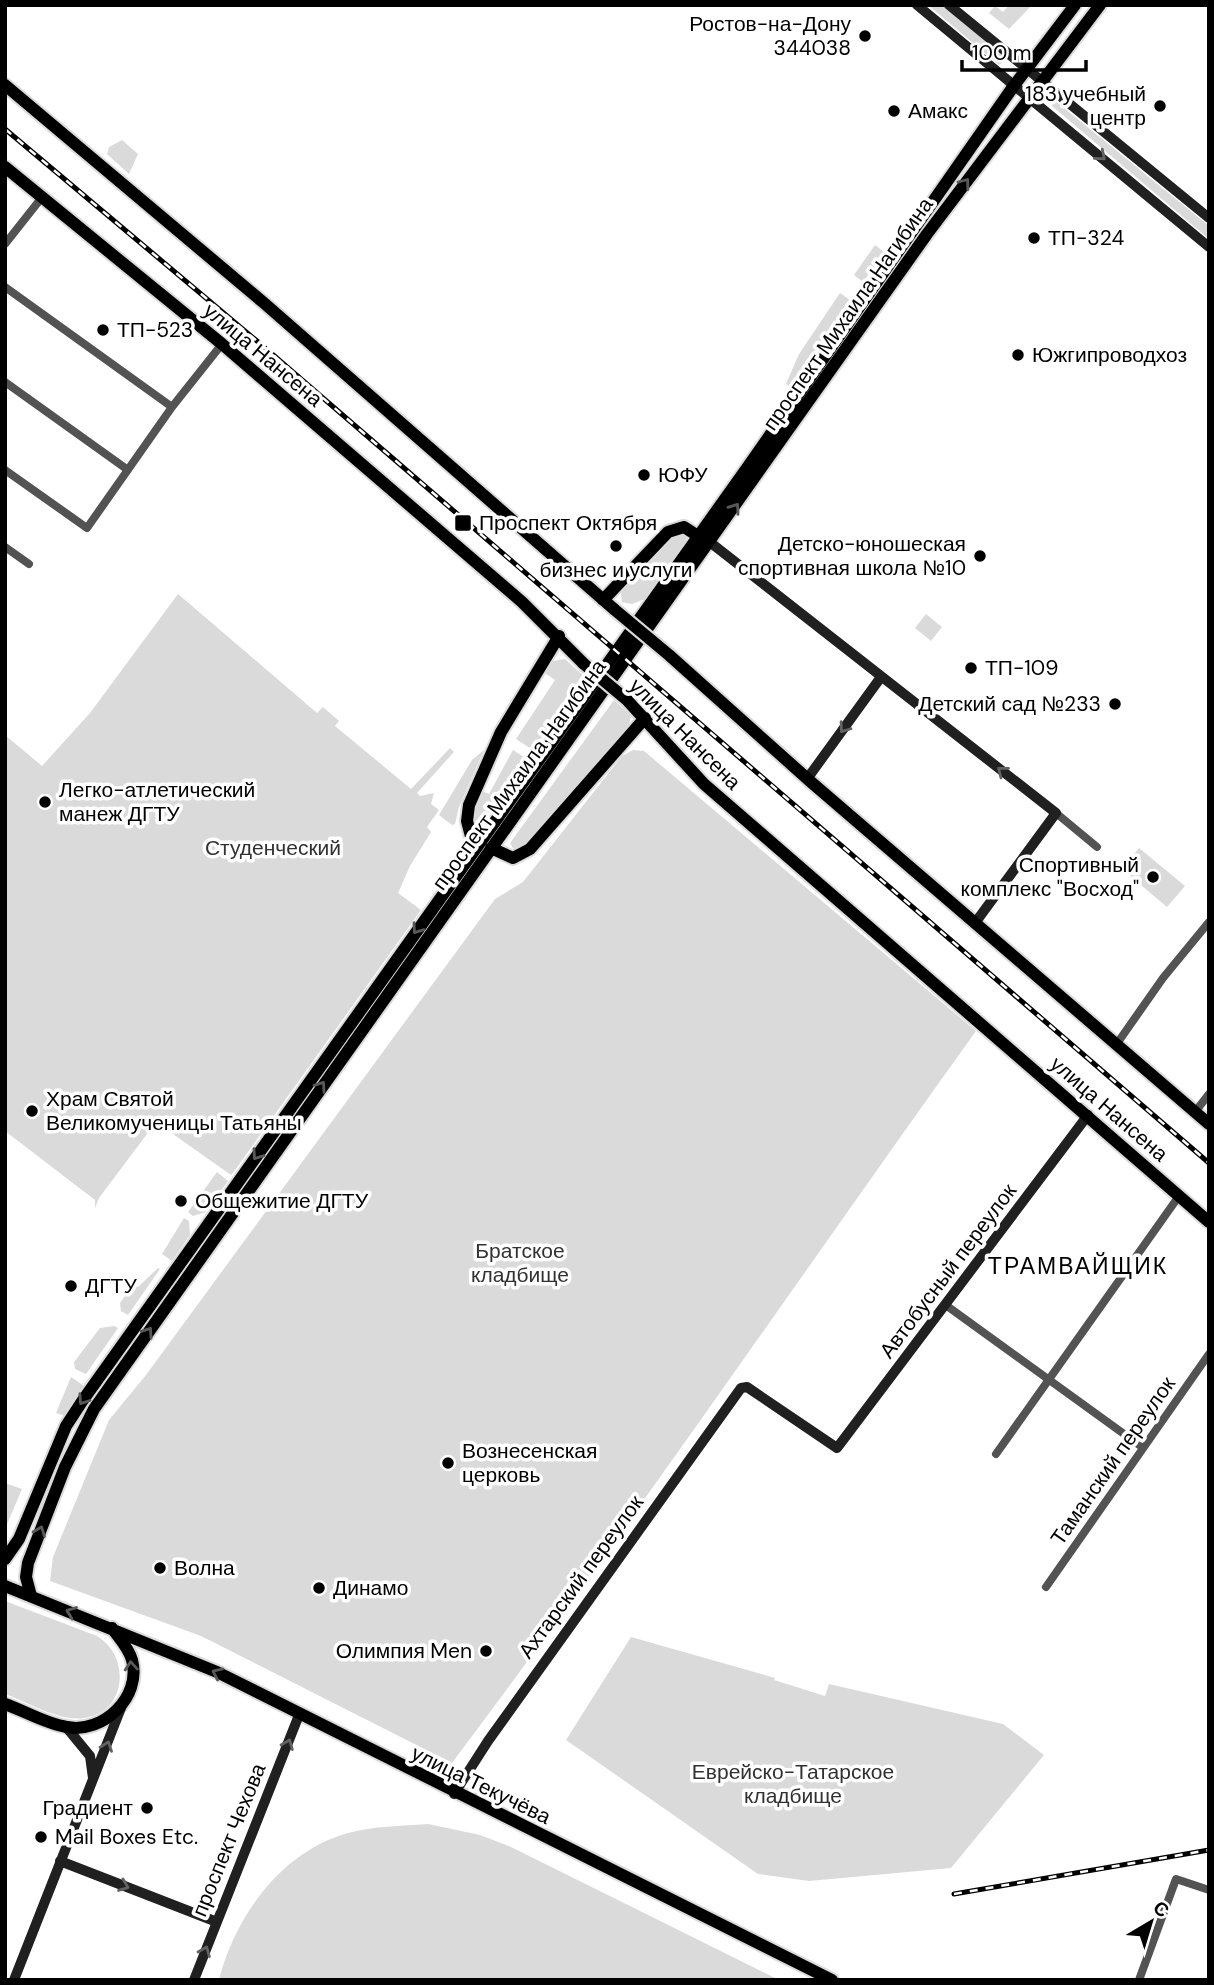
<svg xmlns="http://www.w3.org/2000/svg" width="1214" height="1985" font-family="'DM Sans',sans-serif">
	<style>
		.green { fill: #dadada }
		.lines { fill: none; stroke-linecap: round; stroke-linejoin: round }
		.primary-casing { stroke: #dbdbdb; stroke-width: 16 }
		.street { stroke: #535353; stroke-width: 8 }
		.secondary { stroke: #202020; stroke-width: 10 }
		.primary { stroke: #000; stroke-width: 12 }
		.rail-casing { stroke: #000; stroke-width: 5 }
		.rail { stroke: #fff; stroke-width: 2.5; stroke-dasharray: 8; stroke-linecap: butt }
		.primary-bridge-casing { stroke: #dbdbdb; stroke-width: 16; stroke-linecap: butt }
		.primary-bridge { stroke: #000; stroke-width: 12 }
		.oneway { stroke: #636363 }
		.oneway2 { stroke: #595959 }
		.poi-dot { fill: #000; stroke: #fff; stroke-width: 2.5 }
		.labels { text-anchor: middle; dominant-baseline: central; stroke-width: 7; stroke-linejoin: round; paint-order: stroke }
		.poi-label { font-size: 21px; fill: #000; stroke: #fff; text-anchor: start }
		.street-label { font-size: 21px; fill: #000; stroke: #fff }
		.park-label { font-size: 21px; fill: #313131; stroke: #fff }
		.neighbourhood-label { font-size: 23px; letter-spacing: 2px; fill: #000; stroke: #fff }
	</style>
	<rect width="100%" height="100%" fill="#fff"/>
	<path class="green" d="M928 5H942L1005 57 1004 61 999 65Z
		M1009 5H1032L1009 29 989 13 995 6 1003 12Z
		M1053 99 1209 226V239L1052 106Z
		M122 140 138 154 129 174 107 154 109 147Z
		M875 245 884 252 863 282 854 275Z
		M840 293 850 300 790 387 786 384 799 354Z
		M682 532 687 536 684 547 645 599 632 604 622 602 620 588 667 538Z
		M178 594 317 713 323 707 339 721 335 726 411 789 450 748 454 752 417 793 420 796 434 793 431 804 439 810 427 827 431 832 410 866 398 893 421 910 233 1173 231 1175 156 1122 99 1198 95 1208V1200L5 1131V735L42 766 90 713Z
		M926 614 942 627 931 641 915 628Z
		M565 659 585 677 533 750 516 739 555 680 542 671 553 661Z
		M614 700 631 715 628 732 525 849 514 850 510 843Z
		M484 750 459 807 455 824 452 825 439 815 472 760Z
		M513 750 527 759 482 823 477 825 472 811 482 791 489 794Z
		M633 750 644 751 976 1031C801 1275 632 1523 452 1763L201 1636 50 1581 53 1557 109 1420 146 1375 495 899 523 882 622 756Z
		M1139 848 1185 886 1167 907 1122 869Z
		M217 1172 228 1181 206 1212 193 1216 188 1212Z
		M184 1218 189 1221 190 1235 172 1261 162 1254Z
		M158 1268 160 1269 128 1315 121 1311 120 1303 132 1286 138 1287Z
		M114 1326 118 1328 86 1374 75 1369 74 1362 100 1328Z
		M71 1377 84 1386 65 1416 56 1413Z
		M5 1483 22 1489 5 1529Z
		M5 1601 97 1636C131 1656 127 1713 84 1718 59 1722 28 1702 5 1694Z
		M631 1637 775 1678 774 1680 825 1696 829 1684 1003 1724 1044 1755 951 1868 809 1881 758 1874 566 1740Z
		M428 1824 480 1835 511 1847 779 1980H219C235 1916 282 1851 348 1833 374 1826 401 1826 428 1824Z"/>
	<g class="lines">
		<g class="primary-casing">
			<path id="primary" d="M5 85 264 303 615 610
				M5 167 222 344 522 602 584 664
				M603 600 668 532 684 527 698 536
				M669 655 811 782 1209 1124
				M627 700 704 784 1209 1222
				M474 848 467 821 469 805 501 732 559 636
				M491 848 513 858 530 849 645 718
				M5 1559 19 1539 66 1426 83 1400 747 468 1013 87 1075 5
				M5 1586 217 1672 832 1980
				M31 1596 26 1577 28 1563 65 1467 94 1409 927 234 1100 5
				M5 1704C25 1711 46 1724 67 1727 103 1734 142 1697 132 1660 129 1648 119 1638 112 1628"/>
		</g>
		<path class="street" d="M5 244 43 196
			M5 287 172 407
			M5 382 128 470
			M5 470 87 528 172 407 222 344
			M5 547 29 564
			M1056 813 1097 847
			M1116 1045 1163 978 1209 922
			M1195 1112 1209 1094
			M947 1306 1142 1447
			M996 1454 1179 1196
			M1046 1587 1209 1354
			M1139 1980 1176 1879 1209 1890"/>
		<path class="secondary" d="M917 5 1209 247
			M949 5 1209 218
			M711 543 1056 813 975 923
			M807 779 881 677
			M67 1728 90 1756 93 1778
			M454 1794 488 1741 741 1388 747 1387 837 1448 1088 1115
			M60 1861 217 1922
			M14 1980 121 1708
			M194 1980 299 1715"/>
		<use href="#primary" class="primary"/>
		<g class="rail-casing">
			<path id="rail" d="M5 129 257 341 1209 1163
				M954 1894 1209 1850"/>
		</g>
		<use href="#rail" class="rail"/>
		<g class="primary-bridge-casing">
			<path id="primary-bridge" d="M615 610 669 655
				M584 664 627 700"/>
		</g>
		<use href="#primary-bridge" class="primary-bridge"/>
	</g>
	<defs><path id="oneway-chevron" d="M-2-3.5L2.5 0L-2 3.5" fill="none" stroke-width="1.6" stroke-linecap="round" stroke-linejoin="round" transform="scale(1.75)"/></defs>
	<g class="oneway">
		<use href="#oneway-chevron" transform="translate(1101 156) rotate(40)"/>
		<use href="#oneway-chevron" transform="translate(844 728) rotate(126)"/>
		<use href="#oneway-chevron" transform="translate(1002 771) rotate(-142)"/>
		<use href="#oneway-chevron" transform="translate(288 1744) rotate(-68)"/>
		<use href="#oneway-chevron" transform="translate(107 1746) rotate(-70)"/>
		<use href="#oneway-chevron" transform="translate(124 1886) rotate(21)"/>
		<use href="#oneway-chevron" transform="translate(205 1951) rotate(-68)"/>
	</g>
	<g class="oneway2">
		<use href="#oneway-chevron" transform="translate(965 183) rotate(-53)"/>
		<use href="#oneway-chevron" transform="translate(735 508) rotate(-55)"/>
		<use href="#oneway-chevron" transform="translate(417 929) rotate(125)"/>
		<use href="#oneway-chevron" transform="translate(321 1086) rotate(-55)"/>
		<use href="#oneway-chevron" transform="translate(257 1155) rotate(125)"/>
		<use href="#oneway-chevron" transform="translate(148 1332) rotate(-55)"/>
		<use href="#oneway-chevron" transform="translate(83 1400) rotate(124)"/>
		<use href="#oneway-chevron" transform="translate(40 1531) rotate(-69)"/>
		<use href="#oneway-chevron" transform="translate(71 1612) rotate(-159)"/>
		<use href="#oneway-chevron" transform="translate(131 1666) rotate(-94)"/>
		<use href="#oneway-chevron" transform="translate(217 1673) rotate(-155)"/>
	</g>
	<g class="poi-dot">
		<circle cx="865" cy="36" r="7"/>
		<circle cx="1160" cy="106" r="7"/>
		<circle cx="894" cy="111" r="7"/>
		<circle cx="1034" cy="238" r="7"/>
		<circle cx="103" cy="330" r="7"/>
		<circle cx="1018" cy="355" r="7"/>
		<circle cx="644" cy="475" r="7"/>
		<rect x="454" y="514" width="18" height="18" rx="3.5"/>
		<circle cx="616" cy="546" r="7"/>
		<circle cx="980" cy="556" r="7"/>
		<circle cx="971" cy="668" r="7"/>
		<circle cx="1115" cy="704" r="7"/>
		<circle cx="45" cy="802" r="7"/>
		<circle cx="1153" cy="877" r="7"/>
		<circle cx="32" cy="1111" r="7"/>
		<circle cx="181" cy="1201" r="7"/>
		<circle cx="71" cy="1286" r="7"/>
		<circle cx="448" cy="1463" r="7"/>
		<circle cx="160" cy="1568" r="7"/>
		<circle cx="319" cy="1588" r="7"/>
		<circle cx="486" cy="1651" r="7"/>
		<circle cx="147" cy="1808" r="7"/>
		<circle cx="41" cy="1837" r="7"/>
	</g>
	<g class="labels">
		<g class="poi-label">
			<text x="851" y="24" text-anchor="end">Ростов-на-Дону<tspan x="851" dy="24">344038</tspan></text>
			<text x="1146" y="94" text-anchor="end">183 учебный<tspan x="1146" dy="24">центр</tspan></text>
			<text x="908" y="111">Амакс</text>
			<text x="1048" y="238">ТП-324</text>
			<text x="117" y="330">ТП-523</text>
			<text x="1032" y="355">Южгипроводхоз</text>
			<text x="658" y="475">ЮФУ</text>
			<text x="479" y="523">Проспект Октября</text>
			<text x="966" y="544" text-anchor="end">Детско-юношеская<tspan x="966" dy="24">спортивная школа №10</tspan></text>
			<text x="616" y="570" text-anchor="middle">бизнес и услуги</text>
			<text x="985" y="668">ТП-109</text>
			<text x="1101" y="704" text-anchor="end">Детский сад №233</text>
			<text x="59" y="790">Легко-атлетический<tspan x="59" dy="24">манеж ДГТУ</tspan></text>
			<text x="1139" y="865" text-anchor="end">Спортивный<tspan x="1139" dy="24">комплекс "Восход"</tspan></text>
			<text x="46" y="1099">Храм Святой<tspan x="46" dy="24">Великомученицы Татьяны</tspan></text>
			<text x="195" y="1201">Общежитие ДГТУ</text>
			<text x="85" y="1286">ДГТУ</text>
			<text x="462" y="1451">Вознесенская<tspan x="462" dy="24">церковь</tspan></text>
			<text x="174" y="1568">Волна</text>
			<text x="333" y="1588">Динамо</text>
			<text x="472" y="1651" text-anchor="end">Олимпия Men</text>
			<text x="133" y="1808" text-anchor="end">Градиент</text>
			<text x="55" y="1837">Mail Boxes Etc.</text>
		</g>
		<g class="street-label">
			<text transform="translate(848 314) rotate(-55)">проспект Михаила Нагибина</text>
			<text transform="translate(263 355) rotate(40)">улица Нансена</text>
			<text transform="translate(685 734) rotate(45)">улица Нансена</text>
			<text transform="translate(519 775) rotate(-54)">проспект Михаила Нагибина</text>
			<text transform="translate(1109 1109) rotate(41)">улица Нансена</text>
			<text transform="translate(948 1271) rotate(-53)">Автобусный переулок</text>
			<text transform="translate(1113 1461) rotate(-55)">Таманский переулок</text>
			<text transform="translate(581 1577) rotate(-54)">Ахтарский переулок</text>
			<text transform="translate(481 1785) rotate(26)">улица Текучёва</text>
			<text transform="translate(229 1840) rotate(-68)">проспект Чехова</text>
		</g>
		<g class="park-label">
			<text x="273" y="848">Студенческий</text>
			<text x="520" y="1251">Братское<tspan x="520" dy="24">кладбище</tspan></text>
			<text x="793" y="1772">Еврейско-Татарское<tspan x="793" dy="24">кладбище</tspan></text>
		</g>
		<g class="neighbourhood-label">
			<text x="1078" y="1266">ТРАМВАЙЩИК</text>
		</g>
	</g>
	<rect width="1214" height="1985" fill="none" stroke="#000000" stroke-width="14"/>
	<g transform="translate(1151 1922) rotate(38)" stroke="#ffffff" stroke-width="5" paint-order="stroke">
	<path d="M0-5L12 26L0 18L-12 26Z" fill="#000000"/>
	<text y="-10" font-size="19" font-weight="bold" text-anchor="middle" fill="#000000">С</text>
	</g>
	<path d="M962 60v10h124v-10" fill="none" stroke="#000000" stroke-width="3.5"/>
	<text x="972" y="60" font-size="21" fill="#000000" stroke="#ffffff" stroke-width="5" paint-order="stroke">100 m</text>
</svg>
